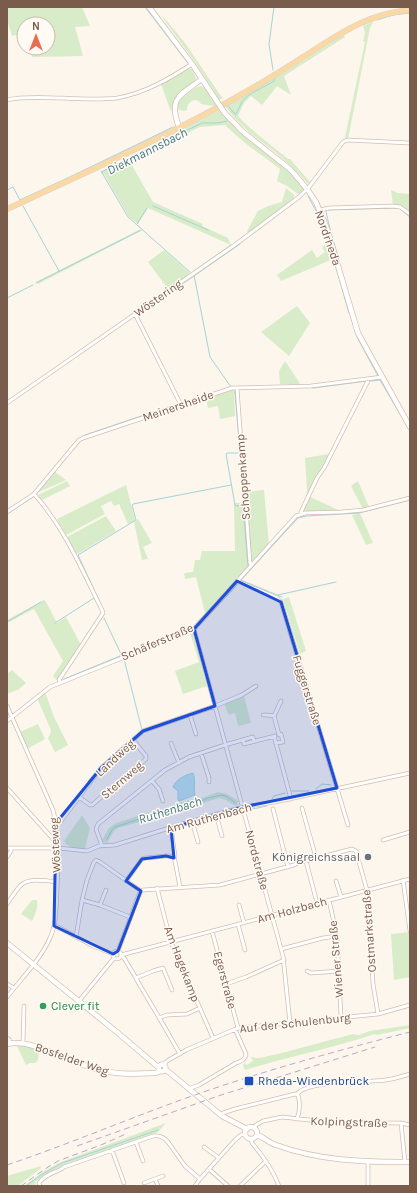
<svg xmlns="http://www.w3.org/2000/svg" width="417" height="1193" font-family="Karla,sans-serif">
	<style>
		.green { fill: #d8ecc9 }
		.water { fill: #bfe3e8; stroke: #a5d3da }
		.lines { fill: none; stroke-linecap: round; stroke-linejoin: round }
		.stream { stroke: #a5d3da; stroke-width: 1 }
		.street-casing { stroke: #d1beb0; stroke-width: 4.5 }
		.secondary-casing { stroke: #d6c0b0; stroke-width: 6 }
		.primary-casing { stroke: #dad1cd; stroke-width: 6 }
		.street { stroke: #fff; stroke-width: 3 }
		.secondary { stroke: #fff; stroke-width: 4.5 }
		.primary { stroke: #fbd9a5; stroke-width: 5 }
		.rail { stroke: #b9a8c9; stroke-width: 1; stroke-dasharray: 6 4; stroke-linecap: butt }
		.secondary-bridge-casing { stroke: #d6c0b0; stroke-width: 6; stroke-linecap: butt }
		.secondary-bridge { stroke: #fff; stroke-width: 4.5 }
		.marked { fill: #1d4ed8; fill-opacity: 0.2; stroke: #1d4ed8; stroke-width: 3; stroke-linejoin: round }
		.worship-dot { fill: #6b7280; stroke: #fffaf3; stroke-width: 1.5 }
		.leisure-dot { fill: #2e9e5b; stroke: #fffaf3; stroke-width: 1.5 }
		.transit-dot { fill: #1a4fb4; stroke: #fffaf3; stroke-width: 1.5 }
		.labels { text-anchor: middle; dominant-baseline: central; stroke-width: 3; stroke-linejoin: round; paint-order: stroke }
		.street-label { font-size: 12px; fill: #7a5c4d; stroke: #fffaf3 }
		.worship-label { font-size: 12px; fill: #5b616d; stroke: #fffaf3; text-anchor: end }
		.leisure-label { font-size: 12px; fill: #27864d; stroke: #fffaf3; text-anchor: start }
		.transit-label { font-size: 12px; fill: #164399; stroke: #fffaf3; text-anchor: start }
		.water-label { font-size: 13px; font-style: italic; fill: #437c86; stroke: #fffaf3 }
	</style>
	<rect width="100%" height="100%" fill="#fdf6ec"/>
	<path class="green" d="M7 7H82L90 26 75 27 83 56 32 57 29 48H48V24H24V33L12 36 8 23H7Z
		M162 15 185 43 223 99H219L195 62 165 21Z
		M373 22 370 28 348 139 345 137 365 42 363 41 365 33 363 26Z
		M344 35 345 37 284 76 291 95 277 86 262 105 251 96 244 103 238 116C253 132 271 145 288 159H290L310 182 308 184C298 172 287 162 275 152 256 138 239 125 225 106L282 74Z
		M188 69H192L196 78 195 80C182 92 176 95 171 112L161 84Z
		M201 86 205 88 216 105 214 106 201 104 199 101C193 98 187 103 187 110L184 111 177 109C179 97 190 89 201 86Z
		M220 110 241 133 290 172 303 187V192L298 194 287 186 277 181 280 169C261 155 242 142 225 125L200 127 131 160 128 158Z
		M124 160 131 164 153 202 203 224 202 226 228 238 231 245 148 208 138 224 129 217 102 171Z
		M286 188 294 195V198L249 233 247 231 258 211 268 206 282 202Z
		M391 190 398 193 410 194V212L401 206 393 205Z
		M139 230 141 231 38 284 36 282Z
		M328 241 333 259 281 281 277 275 312 250 317 258 325 252 322 248Z
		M164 250 190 273 168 289 148 262Z
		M297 306 310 323 289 356 261 332Z
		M285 361 299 382 300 384H280L279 371Z
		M232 390 234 392 235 416 220 419 218 406 208 408 206 399Z
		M329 454 316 477 306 498 307 490 305 458Z
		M55 472 66 480 39 492V491Z
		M67 481 70 486 42 500 38 495Z
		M358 481 369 507 363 509 351 486Z
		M126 485 135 520 128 524 119 504 114 506 111 501 101 506 105 514 66 535 57 519Z
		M264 490 269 545 253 562 251 561 246 492Z
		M310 497 341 511 305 512 304 510Z
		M234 503H244L248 566 205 613 196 577 185 579 184 573 193 572 195 560H200L202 551H235Z
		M360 513 373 543 366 545 352 515Z
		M106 516 116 531 76 555 67 537Z
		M138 519 152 543 143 547 148 559 142 560 134 522Z
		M289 597 306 651 300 654 283 599Z
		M44 600 46 602 57 623 66 617 81 645 57 680 53 676 63 661 34 609 7 623V620Z
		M193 632 207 686 183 694 175 671 199 662 190 633Z
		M12 670 26 683 18 690H17L7 694V674Z
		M45 692 54 717 68 745 55 752 48 738 50 735 51 730 37 698Z
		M244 696 251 723 238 726 235 713 229 715 224 704Z
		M38 724 45 739 27 749 20 732Z
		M218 792 227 794 239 801 235 806 226 800 219 798 200 804 187 806 166 816 161 815 153 817 143 821 118 828 114 831 107 843 103 842 102 840 109 828 116 823 150 812 160 810H166L175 806 177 803 198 798 199 799Z
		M82 815 90 828 85 849C77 848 68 849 64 841Z
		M32 900H37C38 908 36 913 32 921L21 914Z
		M410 932V977L394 980 391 934Z
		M410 1025V1028L377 1035 375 1034C332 1048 288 1057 245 1070L243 1065 245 1063 247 1065 253 1061 251 1057C261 1060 268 1055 278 1054L353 1034 359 1035 370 1031Z
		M17 1046H25L39 1051 38 1060 35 1063H30L26 1065Z
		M166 1123 158 1132 62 1166 49 1172 35 1182 36 1184 32 1186 29 1185 24 1186 44 1171 61 1162Z
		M41 1166V1168L18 1186H7V1176Z"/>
	<path class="water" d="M193 773C196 780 193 788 195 795L179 801 178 799V791L173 787C175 780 185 775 193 773Z"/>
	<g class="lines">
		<path class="stream" d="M145 7 187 62
			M156 13 160 17
			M377 20 393 15 410 13
			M273 70 269 44 274 7
			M228 106 235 114
			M235 115C240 110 240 102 245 98 252 92 266 86 274 81L275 79
			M101 171 128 217 190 272
			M102 173 103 171 202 123H218L227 121
			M7 190 13 187 20 200
			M308 196 321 220
			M20 200 74 175 173 127
			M23 206 59 271
			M153 206 208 230
			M400 209 410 217
			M328 210 396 208
			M326 212 332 237
			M137 224 147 208
			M333 240 337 253
			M329 243 349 313
			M194 271 231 245
			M36 283 141 230
			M164 292 188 275
			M7 298 33 285
			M139 314 240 244
			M351 318 358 339 378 376
			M77 356 106 336
			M371 381 380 380 400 414
			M313 388 367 381
			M233 389 235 393 240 452 238 453H227L226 454 235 505 236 506 242 505 243 506 248 566 238 578
			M183 403 231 387 210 357 194 275
			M85 435 177 404
			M320 472 328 457
			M38 492 50 477
			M7 514 33 497
			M278 595 336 582
			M282 597 241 580 298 518 306 516 359 513 410 500
			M282 600 313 701
			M103 609 78 555 136 520 132 505 133 504 231 485
			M7 622 41 602
			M55 623 94 598
			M196 632 197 628 238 584
			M125 654 192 628 234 582
			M119 661 124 659 142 730
			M64 679 120 656 121 654 104 618
			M88 781 100 767 123 746
			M316 789 322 784 331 785
			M292 791H309
			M272 799 274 796 285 793
			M248 810 267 806
			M107 839 112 830 115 827 155 814 165 813 185 805 199 802 208 798 221 795 226 796 237 804
			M26 1186 41 1175 62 1163 158 1130"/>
		<g class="street-casing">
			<path id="street" d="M7 100C25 96 44 98 62 98 80 99 99 100 117 98 145 93 169 79 192 64
				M320 210 329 208 393 206 400 207 410 214
				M135 314 181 405
				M237 388 250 563 252 565
				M7 403 236 244 299 197 309 187 343 142 347 140 410 143
				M34 494C64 527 82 570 102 610L103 613 59 680 60 682
				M7 512 34 494 79 440 83 438 232 388 311 386 382 377
				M301 514V512L317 478 324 468 369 379
				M237 581 277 598 281 602 348 825
				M194 629 283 956 290 1023
				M7 706 53 810C60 836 58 863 57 890 56 906 57 923 50 938 41 959 21 979 7 997
				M190 715 196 734
				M263 715H267L274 716 279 735 281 734 283 742 276 743
				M274 716 281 701
				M7 721 50 687 194 629 296 516 305 513 341 512 363 510 410 498
				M274 736 291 799
				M243 740 244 744 275 736
				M171 743 179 763
				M201 753 209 778V782
				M152 781 159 789 163 801
				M7 788 54 840 58 842
				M79 797 90 805H92L146 759V756L133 740
				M302 808 316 858
				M273 809 288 867
				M216 814 222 836
				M192 821 198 842
				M56 823 61 821 101 768 143 731 215 706 242 695 256 686
				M171 828 175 856 174 858
				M383 840 410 832
				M102 846 96 829 98 824 165 770 189 757 225 745 253 737 254 741
				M7 848H59L87 851 99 846 115 845 182 824 243 807 275 802 410 773
				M7 857 11 851V848
				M306 861 317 903
				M403 880 410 931
				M126 881 142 859 146 858 166 856H170L174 858 175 861 180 887
				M336 881 341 897
				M157 888 171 942 213 1038
				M82 900 100 905 130 917
				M329 900 337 936 341 1017
				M7 904C11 898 15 892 20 886 29 877 46 881 57 882
				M100 905 106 890
				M239 905 244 923
				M238 924 245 950
				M54 926 58 927 93 946 113 954
				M212 931 238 1028
				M76 937 82 900 87 880 94 862 96 860 100 862 141 891
				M281 949 323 938 337 936
				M113 955a4 4 0 1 1 8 0a4 4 0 1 1-8 0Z
				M118 951 140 892 143 890 220 885 294 865 298 863 352 849 356 851 368 894 373 984 378 1014
				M121 955 410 879
				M121 956 124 958 136 978 138 982 164 1026 180 1054
				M307 971 311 973 339 971
				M136 978 153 971 163 968 172 990
				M7 984 14 988
				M226 984 246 977 284 960
				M79 1001 114 958
				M159 1018 167 1015 187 1014 200 1008
				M7 1038 9 1039 10 1043
				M23 1043 24 1006
				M163 1065 167 1061 186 1050 238 1028 378 1014 410 1005
				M188 1089 199 1085 236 1063C240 1062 246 1059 246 1054L235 1029
				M297 1094C308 1080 366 1083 386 1080 394 1079 402 1076 410 1074
				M222 1116 223 1113 235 1109 295 1094 298 1095C300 1102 300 1111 297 1119
				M401 1123 405 1162
				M254 1128 256 1125 263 1121 282 1117 336 1123H401L410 1125
				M251 1139 252 1143C263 1156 273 1170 279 1186
				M136 1142 143 1161
				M204 1147 219 1158
				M112 1150 124 1183
				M209 1169 228 1186
				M155 1179 158 1186
				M144 1183 163 1176
				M40 1186 39 1183C44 1175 54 1173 63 1168L64 1167 153 1136C160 1135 164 1137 168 1142L185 1166 200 1179
				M195 1186 200 1179 235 1140 241 1135 245 1134
				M240 1186 266 1161
				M368 1186V1163"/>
		</g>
		<g class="secondary-casing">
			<path id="secondary" d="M149 7 192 64 216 100
				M224 112 242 131 291 170 307 189 316 202 327 229 358 333 410 427
				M179 127C168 98 180 95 202 79
				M7 943 118 1033 158 1067
				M7 1044C30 1038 69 1061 92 1068 115 1075 133 1074 156 1073L160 1071
				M158.5 1068a3.5 3.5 0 1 1 7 0a3.5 3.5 0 1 1-7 0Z
				M165 1069 222 1116 247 1129
				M245 1133a6 6 0 1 1 12 0a6 6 0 1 1-12 0Z
				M257 1135C264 1137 269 1143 276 1145 320 1161 363 1162 410 1162"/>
		</g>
		<g class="primary-casing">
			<path id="primary" d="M7 209C81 175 156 141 228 102 253 88 279 73 303 57 340 34 366 14 410 10"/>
		</g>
		<use href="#street" class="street"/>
		<use href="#secondary" class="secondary"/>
		<use href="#primary" class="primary"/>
		<path class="rail" d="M264 1086 290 1081
			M77 1146 218 1096 375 1047
			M7 1165C69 1144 130 1118 192 1096 263 1071 336 1051 410 1032
			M21 1186 45 1169 58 1161 101 1145 128 1133"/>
		<g class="secondary-bridge-casing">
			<path id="secondary-bridge" d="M216 100 224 112"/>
		</g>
		<use href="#secondary-bridge" class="secondary-bridge"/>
	</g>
	<path class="marked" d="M237 581 281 602 337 788 243 807 171 828 174 858 166 856 142 859 126 881 141 891 118 951 113 954 54 926 56 823 101 768 143 731 215 706 194 629Z"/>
	<circle class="worship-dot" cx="368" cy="857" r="4"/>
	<circle class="leisure-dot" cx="43" cy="1006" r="4"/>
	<rect class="transit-dot" x="244" y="1076" width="10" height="10" rx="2"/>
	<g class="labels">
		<g class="street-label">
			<text transform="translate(328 238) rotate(71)">Nordrheda</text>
			<text transform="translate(158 298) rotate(-35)">Wöstering</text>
			<text transform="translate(178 406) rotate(-19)">Meinersheide</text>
			<text transform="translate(243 477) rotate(-94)">Schoppenkamp</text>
			<text transform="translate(157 642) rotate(-23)">Schäferstraße</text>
			<text transform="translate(307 690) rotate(73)">Fuggerstraße</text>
			<text transform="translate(115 758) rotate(-43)">Landweg</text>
			<text transform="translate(122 780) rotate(-41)">Sternweg</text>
			<text transform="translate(209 818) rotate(-15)">Am Ruthenbach</text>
			<text transform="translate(55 845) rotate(-93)">Wösteweg</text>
			<text transform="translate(257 860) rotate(75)">Nordstraße</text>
			<text transform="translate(292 910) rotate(-15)">Am Holzbach</text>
			<text transform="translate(369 931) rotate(-94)">Ostmarkstraße</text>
			<text transform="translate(336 959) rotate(-95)">Wiener Straße</text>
			<text transform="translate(182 964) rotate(69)">Am Hagekamp</text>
			<text transform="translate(225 980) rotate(75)">Egerstraße</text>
			<text transform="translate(295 1023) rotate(-6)">Auf der Schulenburg</text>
			<text transform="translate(72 1059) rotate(19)">Bosfelder Weg</text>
			<text transform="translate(349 1122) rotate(2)">Kolpingstraße</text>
		</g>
		<g class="worship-label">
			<text x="360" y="857">Königreichssaal</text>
		</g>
		<g class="leisure-label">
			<text x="51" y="1006">Clever fit</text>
		</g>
		<g class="transit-label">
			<text x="258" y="1081">Rheda-Wiedenbrück</text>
		</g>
		<g class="water-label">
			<text transform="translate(147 151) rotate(-27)">Diekmannsbach</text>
			<text transform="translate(170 810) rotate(-17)">Ruthenbach</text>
		</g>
	</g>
	<rect width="417" height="1193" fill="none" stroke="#7a5c4d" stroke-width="16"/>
	<g transform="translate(36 36)"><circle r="19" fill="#fffaf3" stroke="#cabbb1"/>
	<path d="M0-3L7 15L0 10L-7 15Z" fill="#e76f51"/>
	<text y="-6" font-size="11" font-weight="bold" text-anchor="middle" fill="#7a5c4d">N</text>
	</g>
</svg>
